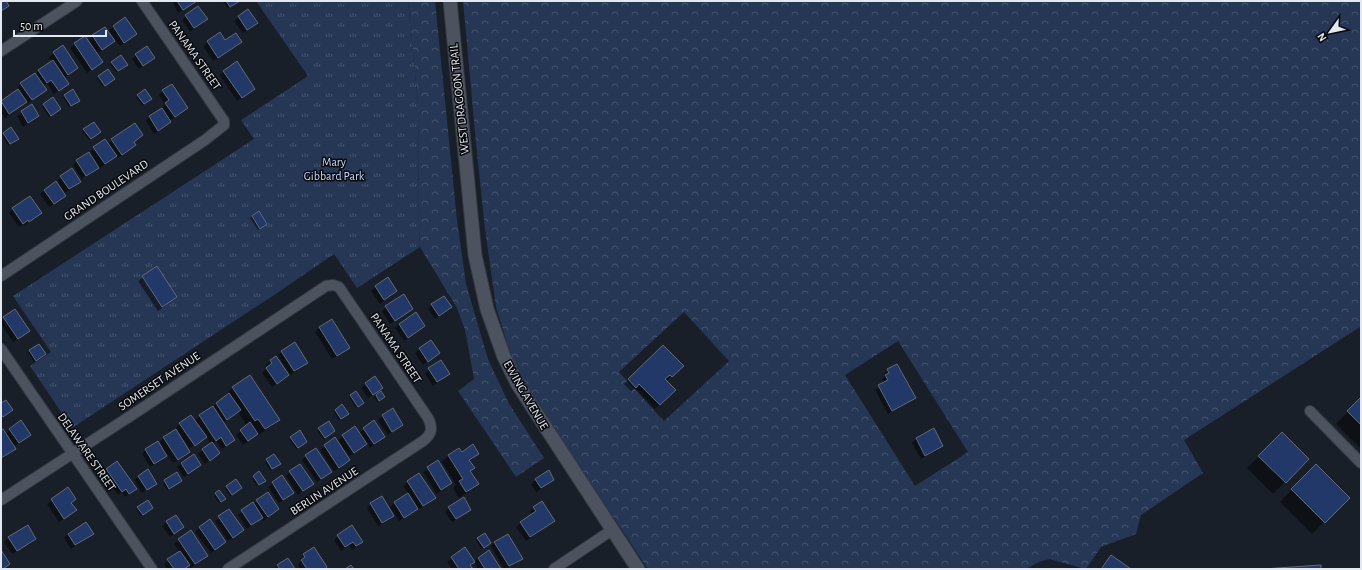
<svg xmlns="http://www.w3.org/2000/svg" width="1362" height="570" font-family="'Alegreya Sans',sans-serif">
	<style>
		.forest { fill: url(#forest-crowns); fill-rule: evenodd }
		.park { fill: url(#park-tufts) }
		.shadow { fill: #0007 }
		.building { fill: #213869; stroke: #636a77 }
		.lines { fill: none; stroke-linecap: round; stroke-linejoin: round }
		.minor-casing { stroke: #363a43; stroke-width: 12 }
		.tertiary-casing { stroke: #363a43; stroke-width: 15 }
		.minor { stroke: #4c535f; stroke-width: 10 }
		.tertiary { stroke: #4c535f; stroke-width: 13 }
		.labels { text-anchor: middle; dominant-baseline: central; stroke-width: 3; stroke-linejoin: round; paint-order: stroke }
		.street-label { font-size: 12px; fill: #e4e8f0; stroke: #07090d }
		.park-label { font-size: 12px; fill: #c8d9f9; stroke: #07090d }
	</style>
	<defs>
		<pattern id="forest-crowns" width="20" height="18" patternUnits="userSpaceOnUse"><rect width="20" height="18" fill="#263655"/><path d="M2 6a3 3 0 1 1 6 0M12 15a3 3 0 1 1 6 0" fill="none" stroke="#45536e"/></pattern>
		<pattern id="park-tufts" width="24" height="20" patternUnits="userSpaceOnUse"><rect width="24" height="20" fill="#263655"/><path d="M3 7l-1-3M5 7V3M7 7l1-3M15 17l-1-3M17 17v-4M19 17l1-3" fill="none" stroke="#45536e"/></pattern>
	</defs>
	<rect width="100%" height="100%" fill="#191f29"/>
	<path class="forest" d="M408 1H435L457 220 466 284 488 359 508 402 544 458 516 477 458 391 474 379 465 330 457 308 420 247 419 231 418 103Z
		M463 1H1361V328L1360 327 1184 440 1203 473 1141 515 1136 534 1101 547 1086 569 1049 559 1039 562 1026 569H648L532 395 512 359 496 307 485 229 476 143ZM684 312 729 361 664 421 619 372ZM898 341 968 452 915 486 845 375Z"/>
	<path class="park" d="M256 1H408L418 103 419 231 420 247 357 288 334 254 280 291 72 428 30 366 51 352 13 296 254 139 241 120 308 76Z"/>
	<path class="shadow" d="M172 1H197L178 13Z
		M223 1H239L228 8Z
		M248 10 257 22 243 33 234 21Z
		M186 16 206 19 190 32 182 20Z
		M113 26 136 34 120 46 109 31Z
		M220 34 225 41 241 42 237 46 213 61 203 46Z
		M93 36 114 41 98 53 89 40Z
		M85 37 101 62 87 73 70 48Z
		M62 47 77 68 64 79 67 84 54 94 47 83 43 86 45 90 41 94 28 103 26 101 5 118 1 112V102L18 90 17 88 21 84 52 62 49 57Z
		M136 55 154 58 139 69 132 59Z
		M112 62 125 66 116 72 110 64Z
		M224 71 254 89 237 101 220 75Z
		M99 76 113 79 102 86 97 78Z
		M163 91 187 108 169 121 170 122 166 126 154 134 146 121 150 117 163 109 162 108 165 105 159 95Z
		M65 95 77 102 69 107 63 97Z
		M138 95 149 101 142 105 136 97Z
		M44 105 58 111 49 117 42 106Z
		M32 106 38 116 23 127 17 116Z
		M11 128 16 140 8 145 2 135Z
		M84 129 98 134 89 140 82 131Z
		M142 135 133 143 135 145 131 149 118 158 116 156 100 168 99 167 95 171V170L82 178V180L73 165 90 152 94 148 108 144 112 140Z
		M61 177 80 182 65 193 57 181Z
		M45 190 60 200 49 207 40 194Z
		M13 208 40 213 25 225 24 224 19 227 9 213Z
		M252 216 264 226 258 230 250 218Z
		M156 268 176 297 158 311 138 281Z
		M387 279 396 291 380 304 371 291Z
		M432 305 451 307 435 319 428 309Z
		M386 307 412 309 390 324 382 311Z
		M4 318 24 335 13 342 1 324V321Z
		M399 324 424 326 404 341 395 328Z
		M319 328 349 347 332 359 315 332Z
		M431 341 439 353 423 365 415 353Z
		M663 346 682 366 666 381 674 390 655 409 635 388 631 391 624 384Z
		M30 351 43 356 34 362 28 353Z
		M282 351 307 363 290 375 278 356Z
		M276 357 284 379 272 387 262 373 268 367 266 365Z
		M441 361 449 374 433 386 425 373Z
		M888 370 915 397 911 401 888 414 875 390 884 383 882 380 885 376 884 374Z
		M250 377 278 419 272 426 258 435 257 433 243 445 236 435 247 426 238 412 223 423 234 440 222 449 216 441 212 444 219 453 205 464 198 454 211 444 206 436 190 448V449L183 439H181L189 452 185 456 173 463 167 454 162 460 150 467 142 454 146 450 158 443 164 438 177 430 176 428 180 424 191 416 194 421 227 396 226 394 232 388Z
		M374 377 377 392 368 398 361 388Z
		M380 393 382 399 377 402 374 397Z
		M351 395 361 405 356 408 349 397Z
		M1361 398V449L1336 424Z
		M392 409 402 425 388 435 378 420Z
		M335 410 346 415 339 420 334 412Z
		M373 422 384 437 370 448 367 443 349 456 338 440 355 427 359 433Z
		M319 429 332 432 323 439 317 431Z
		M10 430 30 435 13 447 14 449 10 453 1 459V431L5 434Z
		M1282 433 1308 459 1273 494 1247 468Z
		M291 438 304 443 296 449 289 439Z
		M335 439 349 460 334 471 320 450Z
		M916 439 942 446 938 450 921 459 912 443Z
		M459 449 461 453 478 454 469 462 473 468 470 472 478 484 471 490 459 498 453 488 456 485 442 462 448 456Z
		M274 455 278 466 270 470 265 462Z
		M306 456 326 476 317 482 302 460Z
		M437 462 451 483 437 494 423 472Z
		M181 463 200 465 184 477 177 467Z
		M1316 465 1348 498 1312 534 1280 502Z
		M107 469 135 489 125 497 122 492 118 495 103 473Z
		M147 471 155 483 142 493 134 480Z
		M290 472 312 484 298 495 286 476Z
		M176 474 179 483 167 490 163 483Z
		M419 474 434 498 430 502 419 509 418 508 412 513 399 521 390 507 394 503 409 494 403 486Z
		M254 477 263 482 257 486 252 478Z
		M282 477 288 497 279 503 268 487Z
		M536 480H553L549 484 536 492 531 484Z
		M227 486 239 490 230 496 225 488Z
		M68 488 75 499 71 503V514L59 522 47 504Z
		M219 491 223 500 219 503 214 496Z
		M257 501 278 509 263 521 261 518 247 529 238 515Z
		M371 504 393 516 389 520 378 526 367 508Z
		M449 507 470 509 466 513 452 522 445 512Z
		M138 508 150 510 141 516 136 509Z
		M534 508 554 520 526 541 516 527 532 515 530 512Z
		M229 510 243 530 228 541 215 521Z
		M176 516 182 527 170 537 162 526Z
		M210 520 225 542 211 553 195 532Z
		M27 526 35 539 31 543 12 554 4 542 9 538Z
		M92 533 88 537 71 549 64 538 68 534Z
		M338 536 362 542 352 550 349 545 341 551 334 540Z
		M478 539 488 544 481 549 476 540Z
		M178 540 207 556 191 568 189 565 185 569H167L164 564 180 552 174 544Z
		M495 542 521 558 517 563 504 569 491 546Z
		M313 549 324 569H300L298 565 301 561 300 559Z
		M465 549 469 566 472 569H452L447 562Z
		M1111 556 1129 569H1099Z
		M478 558 500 569H478L474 562Z
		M278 565 294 569H274Z"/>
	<path class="building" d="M1 1H6L9 6 1 11Z
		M177 1H197L183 10Z
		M226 1H240L230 7Z
		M198 6 208 19 194 28 185 15Z
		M248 9 258 23 247 30 238 16Z
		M125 17 137 34 124 43 113 26Z
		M105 27 115 41 102 50 92 35Z
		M220 32 225 40 236 33 242 42 218 58 207 41Z
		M85 36 103 62 92 70 74 43Z
		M63 45 78 68 68 75 53 52Z
		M147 46 155 58 143 66 135 54Z
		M121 55 128 65 118 71 111 62Z
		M53 60 69 84 59 91 51 80 47 83 38 70Z
		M237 61 255 89 242 98 223 71Z
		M108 69 115 79 105 86 98 76Z
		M35 73 47 90 32 100 20 83Z
		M172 84 188 108 175 117 165 103 169 100 162 90Z
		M18 89 27 102 9 114 1 101Z
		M73 89 80 101 71 106 64 95Z
		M145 89 152 99 144 104 137 95Z
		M53 97 61 109 51 116 43 104Z
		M32 104 39 116 28 123 21 111Z
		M162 108 171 122 158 131 149 116Z
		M94 122 101 132 91 139 83 129Z
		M135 123 143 135 134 142 136 145 122 155 111 139Z
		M11 127 19 139 10 144 3 133Z
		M105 139 117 156 105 164 93 147Z
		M89 152 99 168 86 176 76 160Z
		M72 168 81 182 69 189 60 176Z
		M56 181 66 196 54 204 44 190Z
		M30 196 42 213 29 222 28 220 23 224 12 208Z
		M259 211 267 224 260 229 252 216Z
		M157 266 177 297 162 307 142 276Z
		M388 277 397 291 384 300 375 286Z
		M404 294 413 309 395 321 385 306Z
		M444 296 452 307 439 316 431 304Z
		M15 309 30 331 18 339 3 317Z
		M416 312 425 326 408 338 399 324Z
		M332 319 350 348 337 356 319 327Z
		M431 340 440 353 428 362 419 348Z
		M295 342 308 363 294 371 281 351Z
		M39 344 46 354 36 361 29 350Z
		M663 345 684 366 672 377 670 375 665 379 676 390 660 405 639 384 636 388 628 379Z
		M276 356 289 375 277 384 266 368 272 363 270 360Z
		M441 360 450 374 437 382 428 368Z
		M897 364 916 398 892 411 878 385 888 380 885 375 889 373 887 369Z
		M250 375 280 420 265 429 258 419 255 421 232 387Z
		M375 376 383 388 373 395 365 383Z
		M356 391 364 403 358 407 350 395Z
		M381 391 385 397 379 401 376 395Z
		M229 393 241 410 227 420 216 403Z
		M1361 397V425L1347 411Z
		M6 400 13 410 3 417 1 414V403Z
		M342 404 349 414 341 419 335 410Z
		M213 406 235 440 226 446 221 437 216 441 199 415Z
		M393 408 403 425 392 432 382 415Z
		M191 415 207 437 195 446 179 423Z
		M21 420 31 435 19 443 9 429Z
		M374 420 385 437 374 444 363 428Z
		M329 421 335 431 325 438 318 428Z
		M250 422 258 434 248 441 240 430Z
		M355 426 367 444 354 453 342 435Z
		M934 428 943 446 925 456 916 438Z
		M3 429 16 449 1 458V430Z
		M176 429 190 452 178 460 163 437Z
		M300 430 307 442 298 448 290 437Z
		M1282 432 1309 459 1286 483 1258 456Z
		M335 437 350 460 339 468 324 445Z
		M158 441 167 456 154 464 145 449Z
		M212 442 220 453 210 461 202 449Z
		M473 444 479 454 469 460 475 468 470 471 479 484 466 492 459 481 463 479 448 455 459 448 462 452Z
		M316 448 332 472 321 479 305 455Z
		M194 454 201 465 188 474 181 463Z
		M274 454 281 464 272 469 266 459Z
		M438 460 452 483 441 490 427 467Z
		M117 461 137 489 129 494 126 489 122 492 106 469Z
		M300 464 314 484 303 491 289 471Z
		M1316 464 1350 498 1325 523 1291 489Z
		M148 469 157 484 147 490 138 476Z
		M549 470 554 480 541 488 535 479Z
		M259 471 266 481 259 485 253 476Z
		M177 472 182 481 169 489 164 480Z
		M419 473 436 498 423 506 407 481Z
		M282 475 294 493 283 500 272 482Z
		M236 479 242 488 232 495 226 486Z
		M68 487 76 499 71 503 77 510 64 519 51 499Z
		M219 490 226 499 221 502 215 493Z
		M268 492 279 509 268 517 256 500Z
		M408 493 418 509 404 518 394 502Z
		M382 496 394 516 382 523 370 503Z
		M464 497 471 510 456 519 448 507Z
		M148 500 153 508 143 515 137 507Z
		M542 501 555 521 530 537 520 522 536 511 533 507Z
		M253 502 263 518 251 525 241 510Z
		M229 509 244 530 233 538 218 516Z
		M176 515 184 527 174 534 166 521Z
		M210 519 226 542 215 550 199 527Z
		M86 522 94 534 75 545 68 534Z
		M28 525 36 539 17 551 8 537Z
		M352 525 363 542 356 546 353 542 345 547 337 535Z
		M191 530 208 556 195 564 178 539Z
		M485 533 491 543 484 548 477 538Z
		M508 534 523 559 509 566 494 542Z
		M314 547 327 567 325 569H307L301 560 305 557 303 554Z
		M465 547 475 562 470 565 473 569H459L451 557Z
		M1 550 10 564 3 569H1Z
		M489 550 501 569H485L478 558Z
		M180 551 190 565 184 569H174L167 559Z
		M1111 555 1131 569H1101Z
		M288 558 295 569H280L277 565Z
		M351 565 354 569H345Z
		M1321 565V569H1263Z"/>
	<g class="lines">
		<g class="minor-casing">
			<path id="minor" d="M1 51 77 1
				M1 276 205 140 224 125V121L142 1
				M1 349 152 569
				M1310 411 1361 463
				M1 500 135 413 326 286 333 285 339 287 428 418C433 428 432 434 423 441L228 569
				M554 569 612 530"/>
		</g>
		<g class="tertiary-casing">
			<path id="tertiary" d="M450 1 475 255 487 309 504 357 518 385 638 569"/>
		</g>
		<use href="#minor" class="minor"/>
		<use href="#tertiary" class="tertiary"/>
	</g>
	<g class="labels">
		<g class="street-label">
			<text transform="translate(195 55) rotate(55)">PANAMA STREET</text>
			<text transform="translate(459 99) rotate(-96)">WEST DRAGOON TRAIL</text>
			<text transform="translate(106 190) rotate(-34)">GRAND BOULEVARD</text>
			<text transform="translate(396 348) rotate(56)">PANAMA STREET</text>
			<text transform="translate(159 381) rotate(-34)">SOMERSET AVENUE</text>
			<text transform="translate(526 395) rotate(60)">EWING AVENUE</text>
			<text transform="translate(87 452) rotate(55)">DELAWARE STREET</text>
			<text transform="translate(324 491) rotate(-33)">BERLIN AVENUE</text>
		</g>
		<g class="park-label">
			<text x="334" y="162">Mary<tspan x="334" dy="14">Gibbard Park</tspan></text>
		</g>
	</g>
	<rect width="1362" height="570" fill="none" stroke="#e4e8f0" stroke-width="4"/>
	<g transform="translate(1330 32) rotate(237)" stroke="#07090d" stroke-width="3" paint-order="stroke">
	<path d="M0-3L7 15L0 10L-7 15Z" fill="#e4e8f0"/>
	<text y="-6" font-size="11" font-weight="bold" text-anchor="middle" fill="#e4e8f0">N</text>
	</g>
	<path d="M14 30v6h92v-6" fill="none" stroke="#e4e8f0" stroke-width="2"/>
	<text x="20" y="30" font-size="12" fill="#e4e8f0" stroke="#07090d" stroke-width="3" paint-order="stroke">50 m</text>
</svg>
